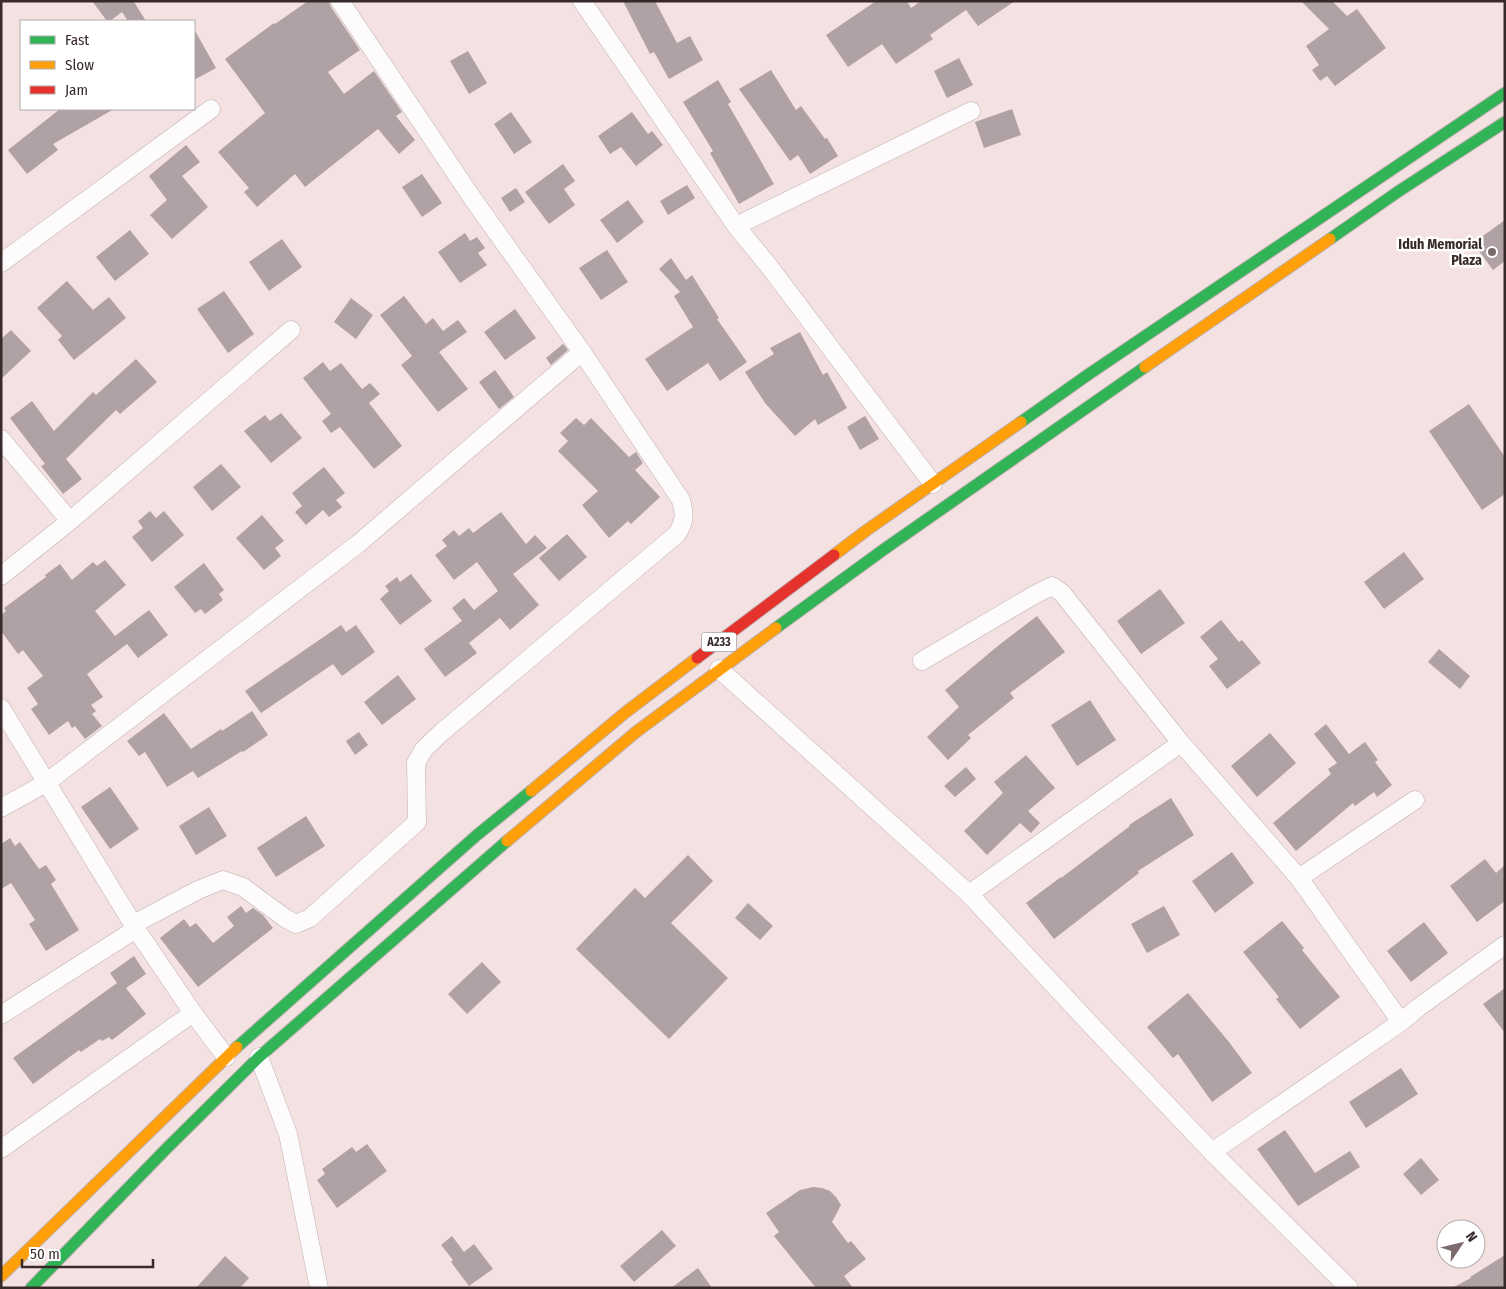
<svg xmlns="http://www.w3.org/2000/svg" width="1506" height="1289" font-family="'Fira Sans Condensed',sans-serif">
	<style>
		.building { fill: #afa1a4 }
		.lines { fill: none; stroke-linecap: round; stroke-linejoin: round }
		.street-casing { stroke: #bfafb0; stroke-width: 19 }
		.fast-casing { stroke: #bfafb0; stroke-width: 13 }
		.slow-casing { stroke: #bfafb0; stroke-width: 13 }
		.jam-casing { stroke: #bfafb0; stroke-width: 13 }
		.street { stroke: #fdfbfb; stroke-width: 18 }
		.fast { stroke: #30b455; stroke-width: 11 }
		.slow { stroke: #ff9f0a; stroke-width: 11 }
		.jam { stroke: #e5322d; stroke-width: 11 }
		.poi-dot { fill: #7a6a6b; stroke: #fff; stroke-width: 2 }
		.labels { text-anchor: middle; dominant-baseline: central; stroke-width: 5; stroke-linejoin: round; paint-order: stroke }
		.shield { fill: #fff; stroke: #746a6a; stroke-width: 1 }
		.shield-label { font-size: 12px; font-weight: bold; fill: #392a2a }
		.poi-label { font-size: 14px; font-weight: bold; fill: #392a2a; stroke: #fff; text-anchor: end }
	</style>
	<rect width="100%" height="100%" fill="#f4e2e3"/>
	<path class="building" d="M92 1H135L134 2 146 21H128L122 12 110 21H107Z
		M308 1H329L331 7 360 50 328 72 344 94 374 71 402 112 396 116 415 140 399 154 378 129 305 187 295 174 257 207 244 192 249 188 218 152 265 113 225 59 274 23 275 24Z
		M623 1H655L677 43 690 36 703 60 669 79 654 52 650 54Z
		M876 1H907L911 8 921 1H1015L978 26 966 10 930 35 933 39 896 64 882 44 848 67 826 35Z
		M1301 1H1332L1347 16 1357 9 1386 48 1335 86 1327 76 1320 81 1312 70 1319 65 1306 46 1329 29Z
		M194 29 216 68 194 80Z
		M468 51 487 83 469 94 450 61Z
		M959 58 973 85 947 98 934 71Z
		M771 70 796 110 801 106 825 139 827 138 838 156 810 174 798 155 790 161 739 89Z
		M718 80 731 102 728 104 774 184 739 204 710 153 713 151 683 102Z
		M60 109H114L53 144 58 150 27 174 8 150Z
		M1012 109 1021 135 984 148 975 122Z
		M511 112 532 142 514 154 494 124Z
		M632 112 648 134 652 131 663 145 636 166 621 147 610 154 598 136Z
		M186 145 200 162 182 176 208 207 172 239 150 215 167 200 149 176Z
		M563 164 575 181 564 189 575 205 549 224 525 192Z
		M422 174 442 203 422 217 402 187Z
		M687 185 695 198 668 215 660 201Z
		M516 188 525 202 510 212 501 198Z
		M628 200 644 222 617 243 600 220Z
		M1505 220V261L1493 270 1473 243Z
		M130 230 149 254 115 281 96 257Z
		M465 233 470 241 477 237 485 248 478 253 487 265 460 283 438 252Z
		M282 239 302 267 269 291 249 262Z
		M607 250 628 282 601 300 579 268Z
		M671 258 686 280 692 275 719 318 717 319 747 362 720 381 708 363 667 391 645 359 693 327 674 296 680 292 659 269Z
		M67 281 93 310 109 297 126 318 74 360 58 340 62 336 37 308Z
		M224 291 254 334 228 353 197 309Z
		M404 296 426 324 433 318 443 331 458 320 467 332 439 352 468 389 438 412 401 365 412 356 380 315Z
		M351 298 373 315 356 339 334 322Z
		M515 309 536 338 505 360 484 332Z
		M11 330 31 351 1 379V339Z
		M800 332 823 375 827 372 847 408 818 425 815 419 795 436 765 403 745 372 774 354 770 348Z
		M563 344 568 350 551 365 546 358Z
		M136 359 157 382 120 414 116 410 66 459 82 479 63 494 41 466 45 464 10 418 32 401 54 431 93 392 96 395Z
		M323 362 330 371 341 363 362 389 370 383 380 394 369 403 402 446 374 469 340 427 331 433 322 421 331 414 303 378Z
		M495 370 514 397 499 409 479 382Z
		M1469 404 1505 457V494L1482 510 1429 431Z
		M281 413 302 438 271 463 244 431 265 415 270 421Z
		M865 416 879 439 860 450 847 427Z
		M576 418 584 425 591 418 629 457 636 452 643 463 635 470 660 497 631 524 628 521 609 538 582 505 598 491 558 451 568 441 560 433Z
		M221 464 241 487 212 511 193 487Z
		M324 467 345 493 336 500 342 507 329 517 323 510 306 525 295 512 302 506 292 493Z
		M150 511 156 518 164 511 184 535 152 562 132 537 143 528 138 521Z
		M501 512 526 544 535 535 547 548 513 574 539 605 510 630 500 618 469 643 477 653 445 677 424 649 462 621 452 608 464 598 474 610 498 591 477 562 454 580 435 555 447 546 442 540 454 530 459 536 469 528 473 533Z
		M262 515 284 541 275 548 281 556 264 570 236 538Z
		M567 534 587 557 559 581 539 558Z
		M1404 552 1424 579 1384 609 1364 582Z
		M105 560 126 585 95 611 115 636 149 610 168 635 138 658 127 644 87 674 103 697 91 705 96 711 92 714 102 726 85 739 75 726 72 728 68 721 49 735 31 709 38 704 27 688 43 676 23 650 18 654 1 631V615L6 611 4 608 46 577 45 575 60 564 72 580 93 562 97 566Z
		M204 563 224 590 219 594 223 600 205 614 201 609 195 613 174 587Z
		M411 574 432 601 400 625 380 599 389 591 385 586 397 577 400 582Z
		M1160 589 1185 623 1141 654 1117 621Z
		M1037 616 1065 652 1010 693 1014 698 968 735 971 738 948 760 927 737 959 707 945 690 999 645Z
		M1221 620 1239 642 1242 640 1261 663 1227 689 1209 666 1218 659 1200 637Z
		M341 625 346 632 356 625 375 652 342 676 333 664 261 713 245 691Z
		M1439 649 1470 676 1460 689 1428 662Z
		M398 675 416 699 382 725 364 702Z
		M1090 700 1116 740 1077 766 1051 725Z
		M252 711 268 735 243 752 242 751 198 778 193 771 167 787 145 752 139 756 127 741 164 713 191 749 221 729 222 731Z
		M1326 724 1349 754 1365 742 1378 760 1375 762 1392 785 1377 797 1374 792 1355 806 1353 803 1296 851 1273 823 1331 774 1328 769 1337 763 1314 734Z
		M359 732 368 745 355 755 346 741Z
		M1270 733 1296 763 1257 797 1231 766Z
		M1026 755 1055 788 1028 811 1040 823 1031 833 1020 823 987 855 964 831 1003 793 994 782Z
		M966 767 976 779 955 797 944 786Z
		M110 787 139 829 110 849 81 807Z
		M1171 798 1194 835 1138 871 1139 873 1054 939 1026 903 1061 877V878L1130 826 1129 825Z
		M209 807 227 836 196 855 179 826Z
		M306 816 325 846 276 877 257 848Z
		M10 838 15 846 20 842 39 869 46 865 56 880 51 884 79 930 46 951 29 924 35 920 11 883 1 889V844Z
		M1232 852 1254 883 1215 913 1192 881Z
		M688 855 713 881 671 923 728 978 669 1039 576 949 635 888 645 898Z
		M1485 859 1496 873 1505 865V901L1477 922 1450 886Z
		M748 903 773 926 760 940 735 918Z
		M241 906 246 913 253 908 263 915 273 928 198 987 160 938 184 919 190 927 196 923 213 943 234 926 227 917Z
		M1164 906 1180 935 1147 953 1131 924Z
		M1282 921 1304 948 1302 950 1340 997 1300 1029 1276 999 1279 997 1243 952Z
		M1424 922 1448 953 1411 982 1387 951Z
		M134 956 146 974 126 988 146 1014 112 1040 109 1037 102 1041 100 1039 81 1052 79 1050 33 1084 13 1058 117 983 110 973Z
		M482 962 501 982 467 1014 448 994Z
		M1505 988V1033L1483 1004Z
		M1188 993 1229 1042 1252 1073 1212 1102 1178 1054 1173 1058 1147 1027Z
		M1401 1068 1418 1094 1366 1128 1349 1102Z
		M1285 1130 1315 1173 1350 1151 1360 1167 1298 1206 1257 1149Z
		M367 1144 387 1171 337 1208 317 1180 325 1174 322 1169 352 1147 356 1152Z
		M1421 1158 1439 1180 1421 1195 1403 1174Z
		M813 1187 822 1188 830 1191 836 1197 841 1205 832 1222 848 1243 851 1241 866 1259 844 1276 853 1288H816L774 1236 779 1232 766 1213 800 1190Z
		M662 1230 676 1246 634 1282 620 1266Z
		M452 1236 464 1252 474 1244 493 1269 469 1286 451 1262 453 1260 441 1245Z
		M1505 1255V1288H1452L1471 1278 1470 1277Z
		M225 1256 249 1278 240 1288H196Z
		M698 1268 712 1288H671Z"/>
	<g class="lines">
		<g class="street-casing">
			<path id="street" d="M582 1 736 226 768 265 933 484
				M736 226 971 111
				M1 263 211 109
				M1 439 70 521
				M1 576 70 521 291 330
				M922 661 1034 595 1052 586 1062 593 1181 743 1299 878 1401 1022
				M719 669 969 894 1092 1026 1212 1152 1349 1288
				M1 708 136 929 193 1013 226 1057
				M1 808 46 783 358 544 582 352
				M1299 878 1415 800
				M969 894 1181 743
				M134 924 198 890 223 880 243 887 285 918 296 924 310 918 417 822 416 763 424 749 442 732 677 534C685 521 685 515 681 500L582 352 475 202 340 1
				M1 1015 136 929
				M259 1057 288 1134 319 1288
				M1 1149 193 1013
				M1212 1152 1401 1022 1419 1007 1505 945"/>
		</g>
		<g class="fast-casing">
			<path id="fast" d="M1330 239 1399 191 1505 122
				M1021 422 1089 374 1505 93
				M776 628 883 550 1145 367
				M237 1047 477 835 531 791
				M31 1288 166 1149 259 1057 507 841"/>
		</g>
		<g class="slow-casing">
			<path id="slow" d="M1145 367 1330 239
				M834 555 867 530 1021 422
				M531 791 626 712 697 658
				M507 841 636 732 776 628
				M1 1276 237 1047"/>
		</g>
		<g class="jam-casing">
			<path id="jam" d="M697 658 834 555"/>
		</g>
		<use href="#street" class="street"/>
		<use href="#fast" class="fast"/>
		<use href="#slow" class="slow"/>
		<use href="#jam" class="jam"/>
	</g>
	<circle class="poi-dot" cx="1492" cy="252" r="5"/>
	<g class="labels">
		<rect class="shield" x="701.5" y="632.5" width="35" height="19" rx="4"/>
		<g class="shield-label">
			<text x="719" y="642">A233</text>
		</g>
		<g class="poi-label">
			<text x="1482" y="244">Iduh Memorial<tspan x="1482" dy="16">Plaza</tspan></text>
		</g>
	</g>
	<rect width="1506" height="1289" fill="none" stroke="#392a2a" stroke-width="5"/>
	<rect x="20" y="20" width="175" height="90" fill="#ffffff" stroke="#b0aaaa"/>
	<rect x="30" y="36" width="25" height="8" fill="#30b455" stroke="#b0aaaa"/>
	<text x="65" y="45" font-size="15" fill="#392a2a">Fast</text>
	<rect x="30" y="61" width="25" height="8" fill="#ff9f0a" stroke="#b0aaaa"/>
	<text x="65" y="70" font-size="15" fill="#392a2a">Slow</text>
	<rect x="30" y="86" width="25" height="8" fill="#e5322d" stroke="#b0aaaa"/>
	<text x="65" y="95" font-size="15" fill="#392a2a">Jam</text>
	<g transform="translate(1461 1244) rotate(55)"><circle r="24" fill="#ffffff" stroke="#b0aaaa"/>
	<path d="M0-4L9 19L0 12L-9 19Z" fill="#7a6a6b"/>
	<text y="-8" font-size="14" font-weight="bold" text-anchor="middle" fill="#392a2a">N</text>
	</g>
	<path d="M22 1259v8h131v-8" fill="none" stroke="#392a2a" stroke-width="2.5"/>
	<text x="30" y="1259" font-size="15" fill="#392a2a" stroke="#ffffff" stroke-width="4" paint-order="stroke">50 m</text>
</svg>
